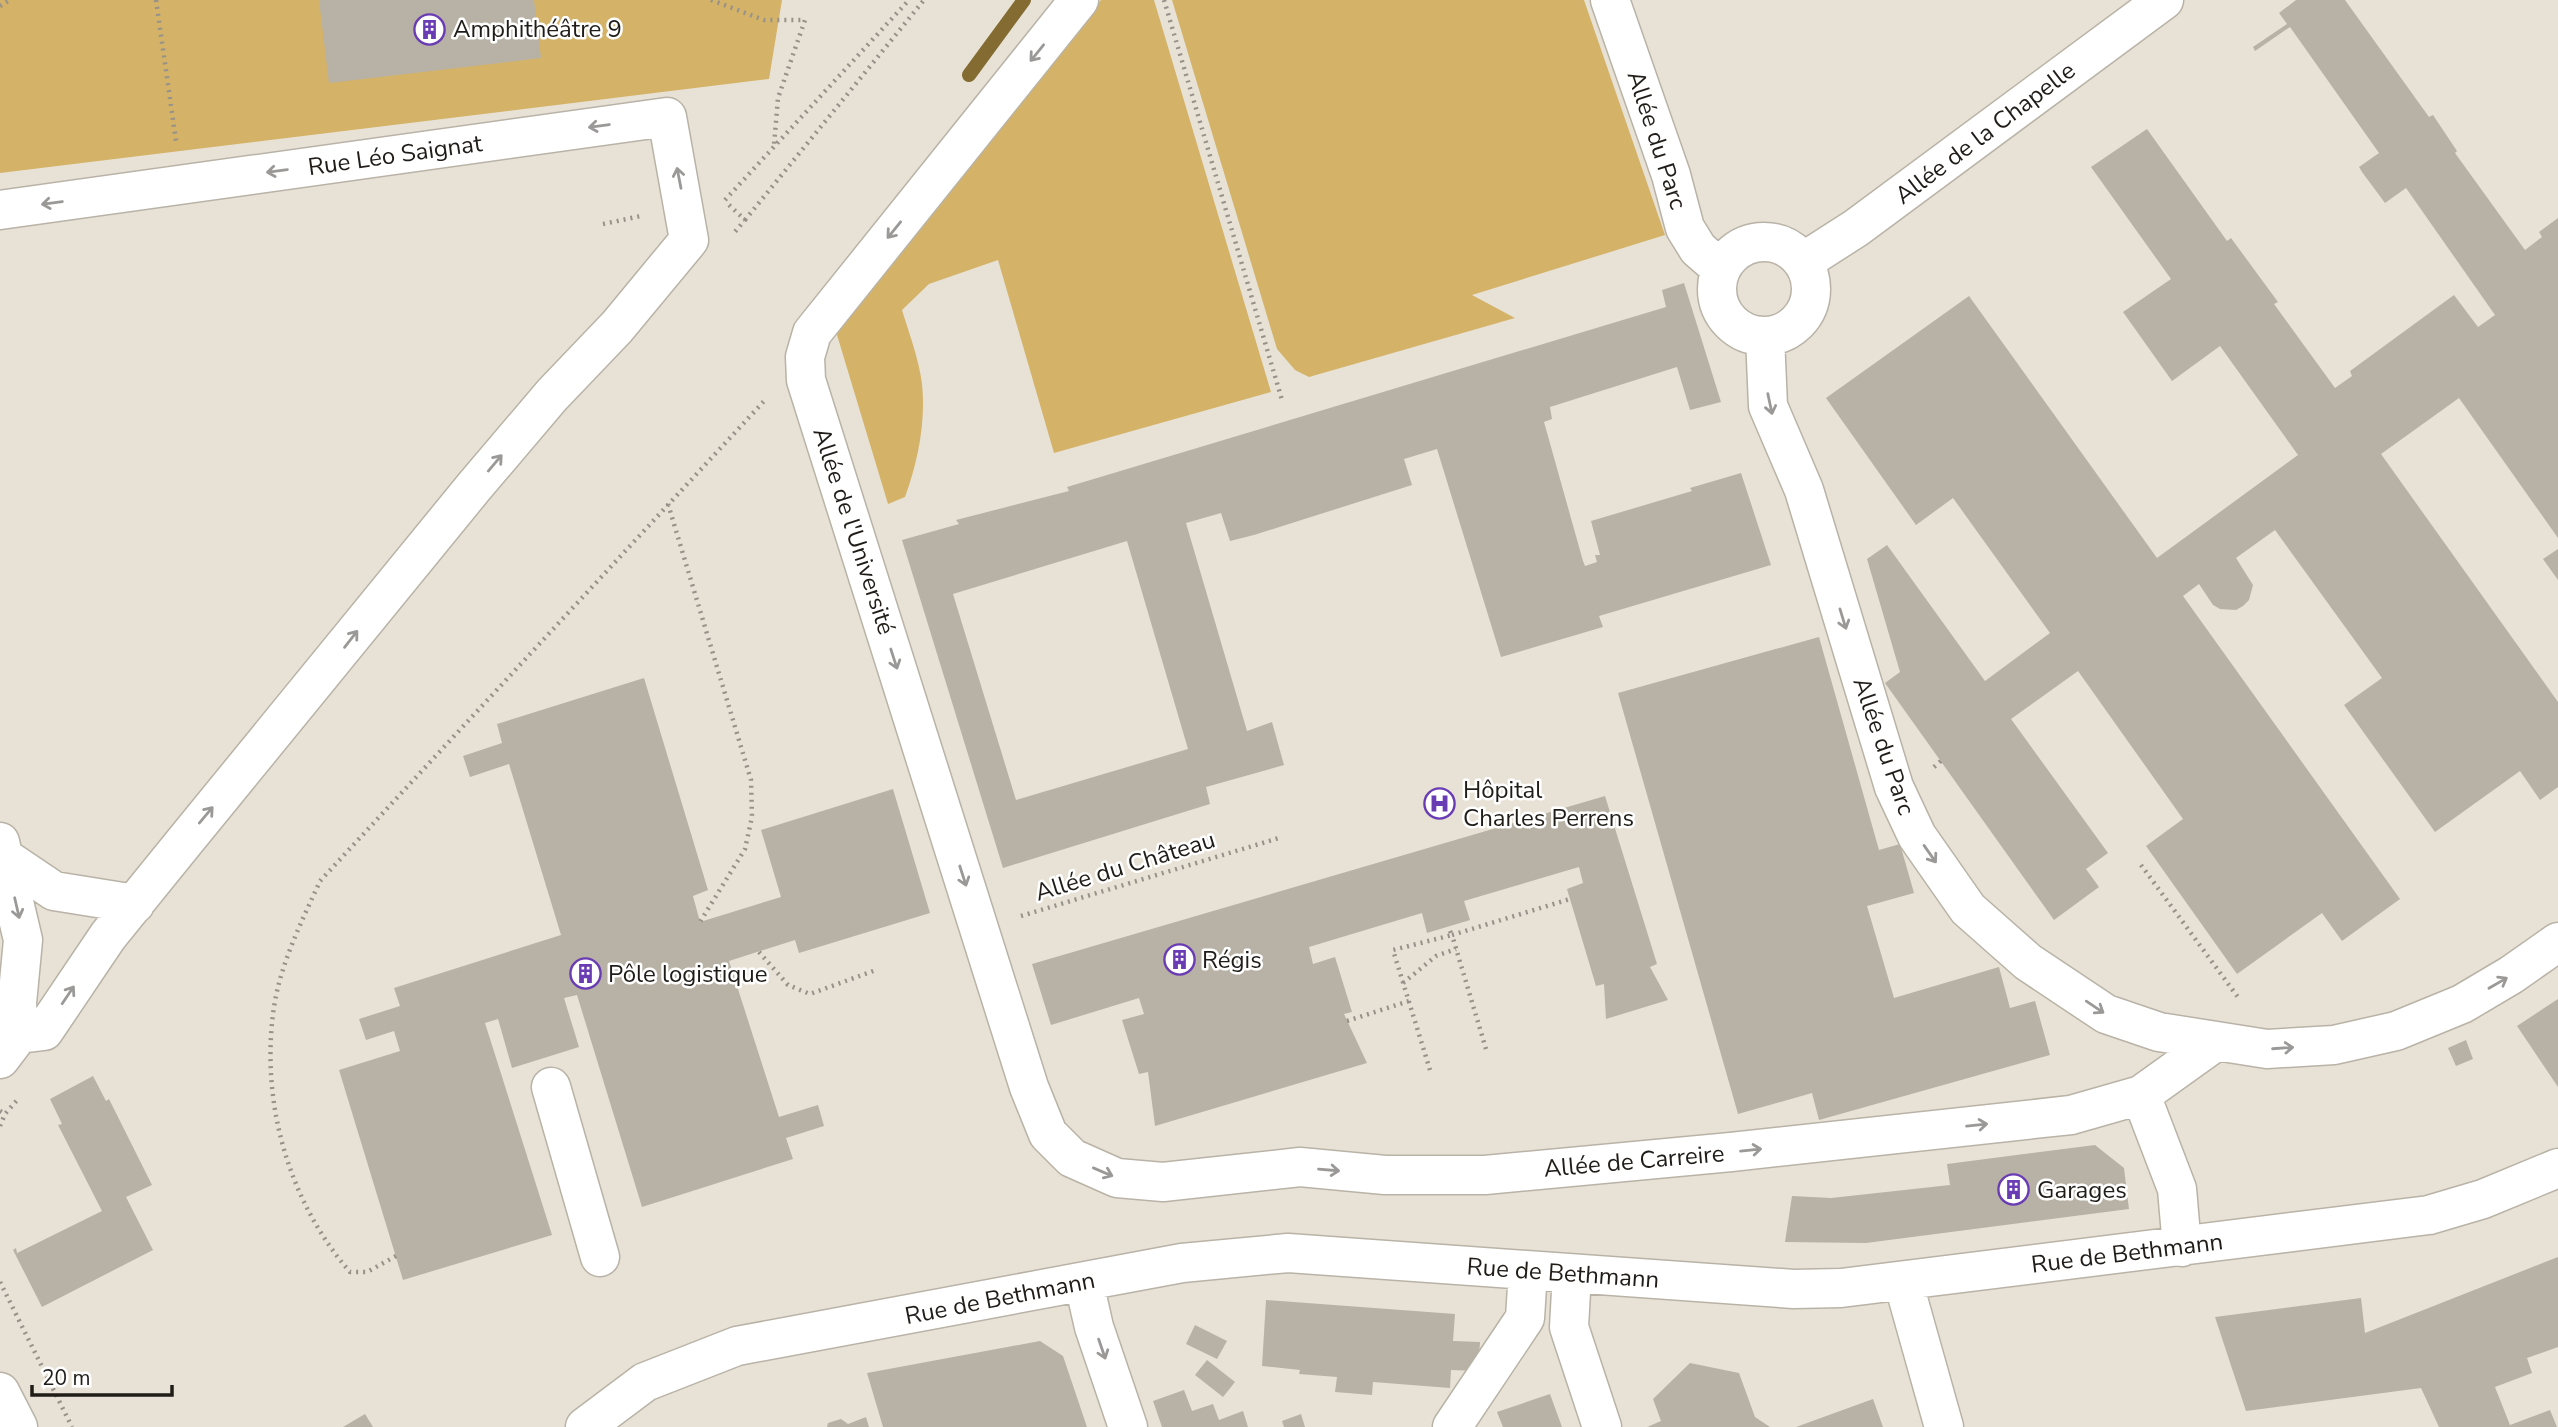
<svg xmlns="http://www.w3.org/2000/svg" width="2558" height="1427" font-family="'Nunito Sans',sans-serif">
	<rect width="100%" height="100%" fill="#e8e2d6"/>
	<path fill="#d4b369" d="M 0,0 L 782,0 L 769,79 L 0,173 Z
		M 1101,0 L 1154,0 L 1271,392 L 1054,453 L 998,260 L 929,284 L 902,310 C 909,333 919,359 922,384 C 926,421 918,462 905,497 L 888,504 L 837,335 L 844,318 Z
		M 1172,0 L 1584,0 L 1665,235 L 1472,295 L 1515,318 L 1309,377 L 1295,370 L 1277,349 Z"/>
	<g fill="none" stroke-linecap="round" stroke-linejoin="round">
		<path stroke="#836b32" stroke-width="14" d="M 969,75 L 1024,0"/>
	</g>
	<path fill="#b7b2a5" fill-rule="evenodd" d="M 319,0 L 534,0 L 541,58 L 329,83 Z
		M 2296,0 L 2345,0 L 2429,117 L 2433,115 L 2457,151 L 2455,153 L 2525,250 L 2542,237 L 2539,232 L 2558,218 L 2558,538 L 2459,398 L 2381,454 L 2558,702 L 2558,787 L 2540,800 L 2520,771 L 2435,832 L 2344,705 L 2382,678 L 2275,530 L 2236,558 L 2253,585 L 2249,600 L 2243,606 L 2236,610 L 2220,609 L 2213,605 L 2199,584 L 2183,596 L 2400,899 L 2342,941 L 2322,913 L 2237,974 L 2146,846 L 2183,819 L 2078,671 L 2011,719 L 2108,853 L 2086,869 L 2099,887 L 2054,920 L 1885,683 L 1900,672 L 1867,559 L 1887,545 L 1985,681 L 2050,633 L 1953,498 L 1916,525 L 1826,398 L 1969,296 L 2157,558 L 2298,455 L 2220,346 L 2172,381 L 2123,312 L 2171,279 L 2091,167 L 2147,129 L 2227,241 L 2231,238 L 2278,302 L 2274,304 L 2335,388 L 2352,376 L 2350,371 L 2454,295 L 2478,327 L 2495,315 L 2406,188 L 2385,203 L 2362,172 L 2359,167 L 2379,153 L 2290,27 L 2255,51 L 2253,47 L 2287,24 L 2279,13 Z
		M 1684,283 L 1721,402 L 1690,410 L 1677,367 L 1550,407 L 1552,419 L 1544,422 L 1583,561 L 1585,566 L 1597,562 L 1595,555 L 1600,555 L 1591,521 L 1692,491 L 1690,488 L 1741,473 L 1771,565 L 1599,616 L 1603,627 L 1501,657 L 1437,449 L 1404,459 L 1412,485 L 1254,535 L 1230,541 L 1221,513 L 1186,523 L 1247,731 L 1272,722 L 1284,765 L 1206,787 L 1210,804 L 1003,868 L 902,540 L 959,524 L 956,520 L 1069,491 L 1067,487 L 1666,307 L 1662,290 ZM 1127,541 L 1188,749 L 1016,800 L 953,594 Z
		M 2558,549 L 2558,580 L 2543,559 Z
		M 1819,637 L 1879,850 L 1900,844 L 1914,893 L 1867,906 L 1894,998 L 1999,967 L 2010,1008 L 2035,1001 L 2050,1055 L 1819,1120 L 1812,1093 L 1738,1114 L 1618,693 Z
		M 644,678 L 708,890 L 693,896 L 700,922 L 781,897 L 761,830 L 893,789 L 930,913 L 799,953 L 795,940 L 729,961 L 779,1117 L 818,1105 L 824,1126 L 786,1138 L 793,1159 L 642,1207 L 577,995 L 564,998 L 579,1047 L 512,1068 L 498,1019 L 485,1023 L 552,1235 L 403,1280 L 339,1070 L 400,1051 L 394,1031 L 366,1040 L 359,1019 L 400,1006 L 394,988 L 561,935 L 509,764 L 470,777 L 463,756 L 502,743 L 497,724 Z
		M 1605,796 L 1657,964 L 1650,967 L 1668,1000 L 1606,1019 L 1604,984 L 1596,986 L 1567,889 L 1583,883 L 1579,867 L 1464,901 L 1470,920 L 1427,933 L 1422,913 L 1309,947 L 1313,964 L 1335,957 L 1352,1012 L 1344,1014 L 1367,1063 L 1155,1126 L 1148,1072 L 1139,1074 L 1122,1020 L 1144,1014 L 1139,998 L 1051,1025 L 1032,964 Z
		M 2558,999 L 2558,1087 L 2517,1026 Z
		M 2466,1040 L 2473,1059 L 2456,1066 L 2448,1048 Z
		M 93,1076 L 106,1101 L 109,1099 L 152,1185 L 126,1197 L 153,1250 L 42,1307 L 13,1250 L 16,1248 L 17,1253 L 102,1211 L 58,1125 L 62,1124 L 50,1099 Z
		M 2095,1145 L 2124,1168 L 2129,1209 L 1866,1243 L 1785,1242 L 1792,1196 L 1831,1198 L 1950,1185 L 1947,1164 Z
		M 2558,1257 L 2558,1347 L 2527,1358 L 2532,1373 L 2495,1387 L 2510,1425 L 2550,1410 L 2557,1427 L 2439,1427 L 2421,1388 L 2246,1411 L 2215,1317 L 2361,1298 L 2365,1333 Z
		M 1266,1300 L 1455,1314 L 1453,1341 L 1480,1342 L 1478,1371 L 1451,1370 L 1450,1388 L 1373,1382 L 1372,1395 L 1335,1392 L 1337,1377 L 1299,1374 L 1300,1370 L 1262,1366 Z
		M 1195,1325 L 1227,1341 L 1217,1359 L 1186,1344 Z
		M 1040,1341 L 1063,1356 L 1087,1427 L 883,1427 L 867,1373 Z
		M 1207,1360 L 1235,1382 L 1223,1397 L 1195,1375 Z
		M 1690,1363 L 1739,1373 L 1755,1417 L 1770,1427 L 1647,1427 L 1661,1421 L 1653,1399 Z
		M 1184,1390 L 1192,1411 L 1213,1404 L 1219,1420 L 1243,1411 L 1248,1427 L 1162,1427 L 1153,1401 Z
		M 1550,1394 L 1562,1427 L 1503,1427 L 1497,1412 Z
		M 1873,1399 L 1883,1427 L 1796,1427 Z
		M 365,1414 L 373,1427 L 343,1427 Z
		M 1301,1414 L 1305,1427 L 1284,1427 L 1282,1421 Z
		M 866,1417 L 869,1427 L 827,1427 L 828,1423 L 841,1419 L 848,1424 Z"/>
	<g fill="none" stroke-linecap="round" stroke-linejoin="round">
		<defs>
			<path id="minor" d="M 1079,0 L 812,333 L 805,357 L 806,380 L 1029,1087 L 1048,1134 L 1072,1158 L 1117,1178 L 1163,1182 L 1300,1167 L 1385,1175 L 1485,1175 L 1731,1152 L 2071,1115 L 2141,1095 L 2215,1042
				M 1610,0 L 1671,175 L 1685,228 L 1698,249 L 1721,269
				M 0,210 L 667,117 L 689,240 L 617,327 L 552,395 L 473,488 L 185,841 L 108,936 L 44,1031 L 19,1034
				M1717 289a47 47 0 1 1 94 0a47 47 0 1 1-94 0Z
				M 1803,262 L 1856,228 L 2164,0
				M 1765,337 L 1768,406 L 1804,490 L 1894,787 L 1917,836 L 1968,909 L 2028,962 L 2106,1014 L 2159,1032 L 2267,1049 L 2334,1045 L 2396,1031 L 2462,1004 L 2511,975 L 2558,942
				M 0,842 L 23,940 L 17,1003 L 19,1034 L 0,1059
				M 2,856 L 54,891 L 135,904
				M 551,1087 L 600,1257
				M 2141,1095 L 2177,1189 L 2182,1247
				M 1572,1274 L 1569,1327 L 1602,1427
				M 1903,1281 L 1944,1427
				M 1084,1283 L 1094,1327 L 1128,1427
				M 0,1392 L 18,1427
				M 585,1427 L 645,1382 L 737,1346 L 1182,1263 L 1288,1253 L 1794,1289 L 1841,1288 L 2429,1215 L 2483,1199 L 2558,1168
				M 1452,1427 L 1525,1318 L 1528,1271"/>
		</defs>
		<use href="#minor" stroke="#b9b3a7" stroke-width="41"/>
		<path stroke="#969189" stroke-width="4.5" stroke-dasharray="2 5" stroke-linecap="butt" d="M 156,0 L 176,141
			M 711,0 L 764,20 L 805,20 L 778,98 L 774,145
			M 1164,0 L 1282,400
			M 0,6 L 10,0
			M 725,200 L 909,0
			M 729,205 L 745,220 L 733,234
			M 745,220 L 924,0
			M 603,224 L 641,216
			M 668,504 L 751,780 L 752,817 L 745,849 L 700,922
			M 1934,767 L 1942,760
			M 2141,865 L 2240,1000
			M 1021,916 L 1279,838
			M 759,952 L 788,985 L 810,994 L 876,970
			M 1403,983 L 1436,956 L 1456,949
			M 1347,1021 L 1409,1001
			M 1486,1049 L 1452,935 L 1570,899
			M 1430,1070 L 1393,950 L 1452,935 L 1448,927
			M 0,1111 L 5,1114 L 19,1098
			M 0,1126 L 5,1114
			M 396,1256 L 367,1272 L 350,1272 C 288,1201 260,1100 274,1007 C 281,962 302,921 320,881 L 766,399
			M 0,1282 L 72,1427"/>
		<use href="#minor" stroke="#fff" stroke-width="38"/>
	</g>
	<defs><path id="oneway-shaft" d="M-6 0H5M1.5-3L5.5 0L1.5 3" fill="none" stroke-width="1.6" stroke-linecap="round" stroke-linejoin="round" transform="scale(1.75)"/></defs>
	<g stroke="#9b9998">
		<use href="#oneway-shaft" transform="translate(1037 53) rotate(129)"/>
		<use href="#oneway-shaft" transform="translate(599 126) rotate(172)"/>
		<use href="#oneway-shaft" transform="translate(277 171) rotate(172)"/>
		<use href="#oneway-shaft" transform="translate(679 178) rotate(-101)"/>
		<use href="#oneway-shaft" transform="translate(52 203) rotate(172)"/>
		<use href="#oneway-shaft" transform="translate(894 230) rotate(129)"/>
		<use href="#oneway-shaft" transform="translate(1770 404) rotate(78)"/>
		<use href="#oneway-shaft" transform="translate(495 463) rotate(-50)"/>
		<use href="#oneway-shaft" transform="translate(1843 619) rotate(73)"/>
		<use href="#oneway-shaft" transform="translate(351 639) rotate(-52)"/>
		<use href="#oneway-shaft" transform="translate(894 659) rotate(72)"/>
		<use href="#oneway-shaft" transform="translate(206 815) rotate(-50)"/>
		<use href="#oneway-shaft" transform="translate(1930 854) rotate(55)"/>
		<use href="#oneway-shaft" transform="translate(963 876) rotate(72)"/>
		<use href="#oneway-shaft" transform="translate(17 908) rotate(77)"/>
		<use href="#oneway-shaft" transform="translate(2498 983) rotate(-30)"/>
		<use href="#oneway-shaft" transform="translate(68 995) rotate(-56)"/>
		<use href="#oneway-shaft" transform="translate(2095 1007) rotate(34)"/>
		<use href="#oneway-shaft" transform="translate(2283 1048) rotate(-4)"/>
		<use href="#oneway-shaft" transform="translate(1977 1125) rotate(-6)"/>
		<use href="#oneway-shaft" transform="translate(1751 1150) rotate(-6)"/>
		<use href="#oneway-shaft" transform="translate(1329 1170) rotate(5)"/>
		<use href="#oneway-shaft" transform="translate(1103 1172) rotate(23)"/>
		<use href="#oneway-shaft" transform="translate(1102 1349) rotate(71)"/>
	</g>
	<defs>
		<symbol id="building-ring" viewBox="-11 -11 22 22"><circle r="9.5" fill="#fff" stroke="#6a3cb4" stroke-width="1.5"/><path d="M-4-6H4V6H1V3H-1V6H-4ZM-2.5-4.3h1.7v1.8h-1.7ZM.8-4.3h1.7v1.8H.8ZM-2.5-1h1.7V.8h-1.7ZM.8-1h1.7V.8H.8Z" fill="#6a3cb4"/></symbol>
		<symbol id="hospital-ring" viewBox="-11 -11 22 22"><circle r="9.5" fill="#fff" stroke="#6a3cb4" stroke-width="1.5"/><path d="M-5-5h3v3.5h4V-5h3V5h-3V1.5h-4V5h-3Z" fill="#6a3cb4"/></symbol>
	</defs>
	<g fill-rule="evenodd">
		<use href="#building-ring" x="412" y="12" width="35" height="35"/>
		<use href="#hospital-ring" x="1422" y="786" width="35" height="35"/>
		<use href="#building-ring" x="1162" y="942" width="35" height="35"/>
		<use href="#building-ring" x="568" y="956" width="35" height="35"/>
		<use href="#building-ring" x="1996" y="1172" width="35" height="35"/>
	</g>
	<g text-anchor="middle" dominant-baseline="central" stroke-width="5" stroke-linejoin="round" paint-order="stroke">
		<g font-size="24" fill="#201d19" stroke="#fff" text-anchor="start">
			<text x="453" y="29">Amphithéâtre 9</text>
			<text x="1463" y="790">Hôpital<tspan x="1463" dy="28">Charles Perrens</tspan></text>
			<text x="1202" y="960">Régis</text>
			<text x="608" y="974">Pôle logistique</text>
			<text x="2037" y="1190">Garages</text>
		</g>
		<g font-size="24" fill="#201d19" stroke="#fff">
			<text transform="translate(1985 133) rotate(-37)">Allée de la Chapelle</text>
			<text transform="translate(1657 140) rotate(72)">Allée du Parc</text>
			<text transform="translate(395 155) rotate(-8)">Rue Léo Saignat</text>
			<text transform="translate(854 531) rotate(72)">Allée de l'Université</text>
			<text transform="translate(1884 746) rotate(71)">Allée du Parc</text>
			<text transform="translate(1125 866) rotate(-17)">Allée du Château</text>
			<text transform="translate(1634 1161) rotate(-5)">Allée de Carreire</text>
			<text transform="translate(2127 1253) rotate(-7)">Rue de Bethmann</text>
			<text transform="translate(1563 1273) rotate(4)">Rue de Bethmann</text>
			<text transform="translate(1000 1298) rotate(-11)">Rue de Bethmann</text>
		</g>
	</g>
	<path d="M32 1385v10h140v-10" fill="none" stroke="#201d19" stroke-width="3.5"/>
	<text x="42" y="1385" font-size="21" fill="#201d19" stroke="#ffffff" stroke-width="5" paint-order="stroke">20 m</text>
</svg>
